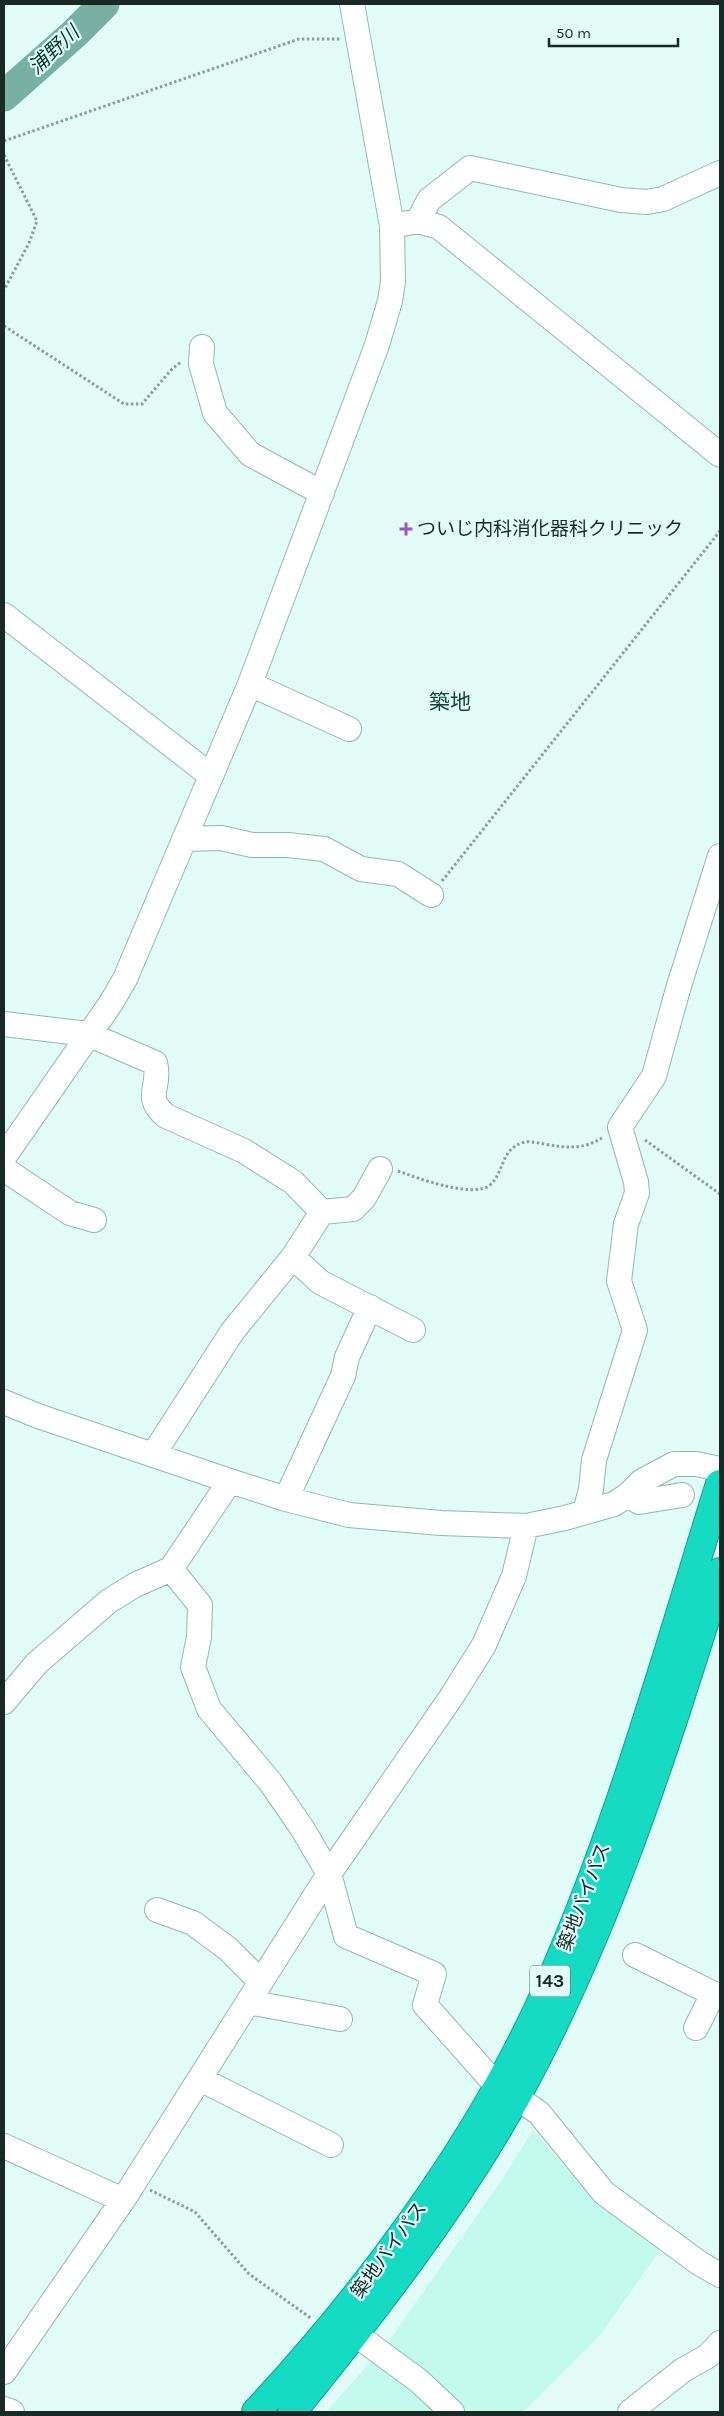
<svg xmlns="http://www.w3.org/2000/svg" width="724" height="2416" font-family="Karla,'Noto Sans JP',sans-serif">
	<rect width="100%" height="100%" fill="#e2fdf7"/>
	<path fill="#c2faee" d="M 533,2130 L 594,2201 L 660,2250 L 601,2334 L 523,2412 L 459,2412 L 384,2348 L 501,2181 Z
		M 376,2356 L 445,2412 L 326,2412 Z"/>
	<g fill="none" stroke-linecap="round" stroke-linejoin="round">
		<path stroke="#79b0a4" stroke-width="31" d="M 4,96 L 75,33 L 104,4"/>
		<defs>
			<path id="minor" d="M 418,221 L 429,200 L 470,168 L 621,200 L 647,202 L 663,199 L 720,173
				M 392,226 L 418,221 L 439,227 L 720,455
				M 202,347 L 201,364 L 215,413 L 250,454 L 322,493
				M 4,615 L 210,775
				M 250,684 L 349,729
				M 184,839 L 221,838 L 252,845 L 288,845 L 324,849 L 361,869 L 398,874 L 431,895
				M 4,1024 L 88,1034 L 155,1063 C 162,1087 142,1096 166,1116 L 244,1151 L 293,1182 L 322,1212
				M 4,1157 L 111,1003 L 125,979 L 250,684 L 377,345 L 390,301 L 393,282 L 392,226 L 352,4
				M 4,1169 L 70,1213 L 94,1220
				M 293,1257 L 320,1282 L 413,1330
				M 4,1402 L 38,1416 L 230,1481 L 286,1499 L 349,1515 L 441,1523 L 526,1526 L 565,1518 L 614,1504 L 628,1495 L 642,1481 L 674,1464 L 696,1464 L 720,1469
				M 153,1455 L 232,1332 L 293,1257 L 322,1212 L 353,1209 L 364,1198 L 380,1169
				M 628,1495 L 639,1502 L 682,1495
				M 286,1499 L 343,1376 L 347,1357 L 370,1307
				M 585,1512 L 591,1489 L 594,1460 L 635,1330 L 619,1281 L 626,1224 L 637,1193 L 636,1182 L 620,1127 L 654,1076 L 678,989 L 720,856
				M 171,1569 L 200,1605 L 199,1637 L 193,1667 L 209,1709 L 271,1783 L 302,1828 L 329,1874 L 346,1936 L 434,1974 L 425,2005 L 497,2086
				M 4,1702 L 37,1663 L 109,1601 L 135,1585 L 171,1569 L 230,1481
				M 157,1910 L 193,1923 L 228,1949 L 261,1982
				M 635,1955 L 720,1997
				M 248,2002 L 340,2019
				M 696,2028 L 713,1994
				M 200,2079 L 331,2145
				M 516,2097 L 539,2113 L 604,2193 L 699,2263 L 720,2275
				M 4,2146 L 123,2200
				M 355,2334 L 419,2381 L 452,2412
				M 4,2372 L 123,2200 L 329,1874 L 452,1696 L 484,1645 L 514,1576 L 526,1526
				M 4,2409 L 12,2412
				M 630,2412 L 683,2370 L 708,2356 L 720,2343"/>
			<path id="highway" d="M 256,2412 C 365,2295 471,2153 539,2007 C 616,1840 665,1660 720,1484
				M 292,2412 C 373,2312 453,2210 516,2097 C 607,1933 664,1751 720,1572"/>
		</defs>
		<use href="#minor" stroke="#8db9b0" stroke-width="26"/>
		<use href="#highway" stroke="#169d8b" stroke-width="30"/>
		<path stroke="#879e99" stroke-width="3" stroke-dasharray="2.5 2.5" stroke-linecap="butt" d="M 4,141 L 299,39 L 340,39
			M 4,155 L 37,221 L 29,243 L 4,290
			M 4,326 L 124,404 L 142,404 L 172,369 L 181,362
			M 442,881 L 720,531
			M 645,1140 L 720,1194
			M 398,1171 C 417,1178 474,1199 490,1185 C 505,1172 500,1148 525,1142 C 531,1141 538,1143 544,1144 C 566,1148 582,1150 602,1138
			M 150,2190 L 195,2212 L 249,2274 L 312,2319"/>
		<use href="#minor" stroke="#fff" stroke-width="24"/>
		<use href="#highway" stroke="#15dbc2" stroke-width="28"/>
	</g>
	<path fill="#9c55c9" stroke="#e2fdf7" stroke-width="2" d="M403.5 521.5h5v5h5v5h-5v5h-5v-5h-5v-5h5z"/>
	<g text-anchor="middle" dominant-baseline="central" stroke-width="4.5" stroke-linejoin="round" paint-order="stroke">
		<rect fill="#e2fdf7" stroke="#556965" stroke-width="1" x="530" y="1965.5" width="40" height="31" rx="4"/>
		<g font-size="18" font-weight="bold" fill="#182926">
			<text x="550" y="1981">143</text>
		</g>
		<g font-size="19" fill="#182926" stroke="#e2fdf7" text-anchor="start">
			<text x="417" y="529">ついじ内科消化器科クリニック</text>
		</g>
		<g font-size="19" fill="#182926" stroke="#e2fdf7">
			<text transform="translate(584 1897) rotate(-69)">築地バイパス</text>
			<text transform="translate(389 2250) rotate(-54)">築地バイパス</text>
		</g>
		<g font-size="20" font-style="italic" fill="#01372f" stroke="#e2fdf7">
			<text transform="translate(54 50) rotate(-43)">浦野川</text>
		</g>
		<g font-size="21" fill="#17423b" stroke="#e2fdf7">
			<text x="450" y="702">築地</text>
		</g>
	</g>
	<rect width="724" height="2416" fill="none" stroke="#182926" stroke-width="10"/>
	<path d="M549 38v8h129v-8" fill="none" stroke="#182926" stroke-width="2.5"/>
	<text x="556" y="38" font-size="15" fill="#182926" stroke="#e2fdf7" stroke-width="4" paint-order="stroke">50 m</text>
</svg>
